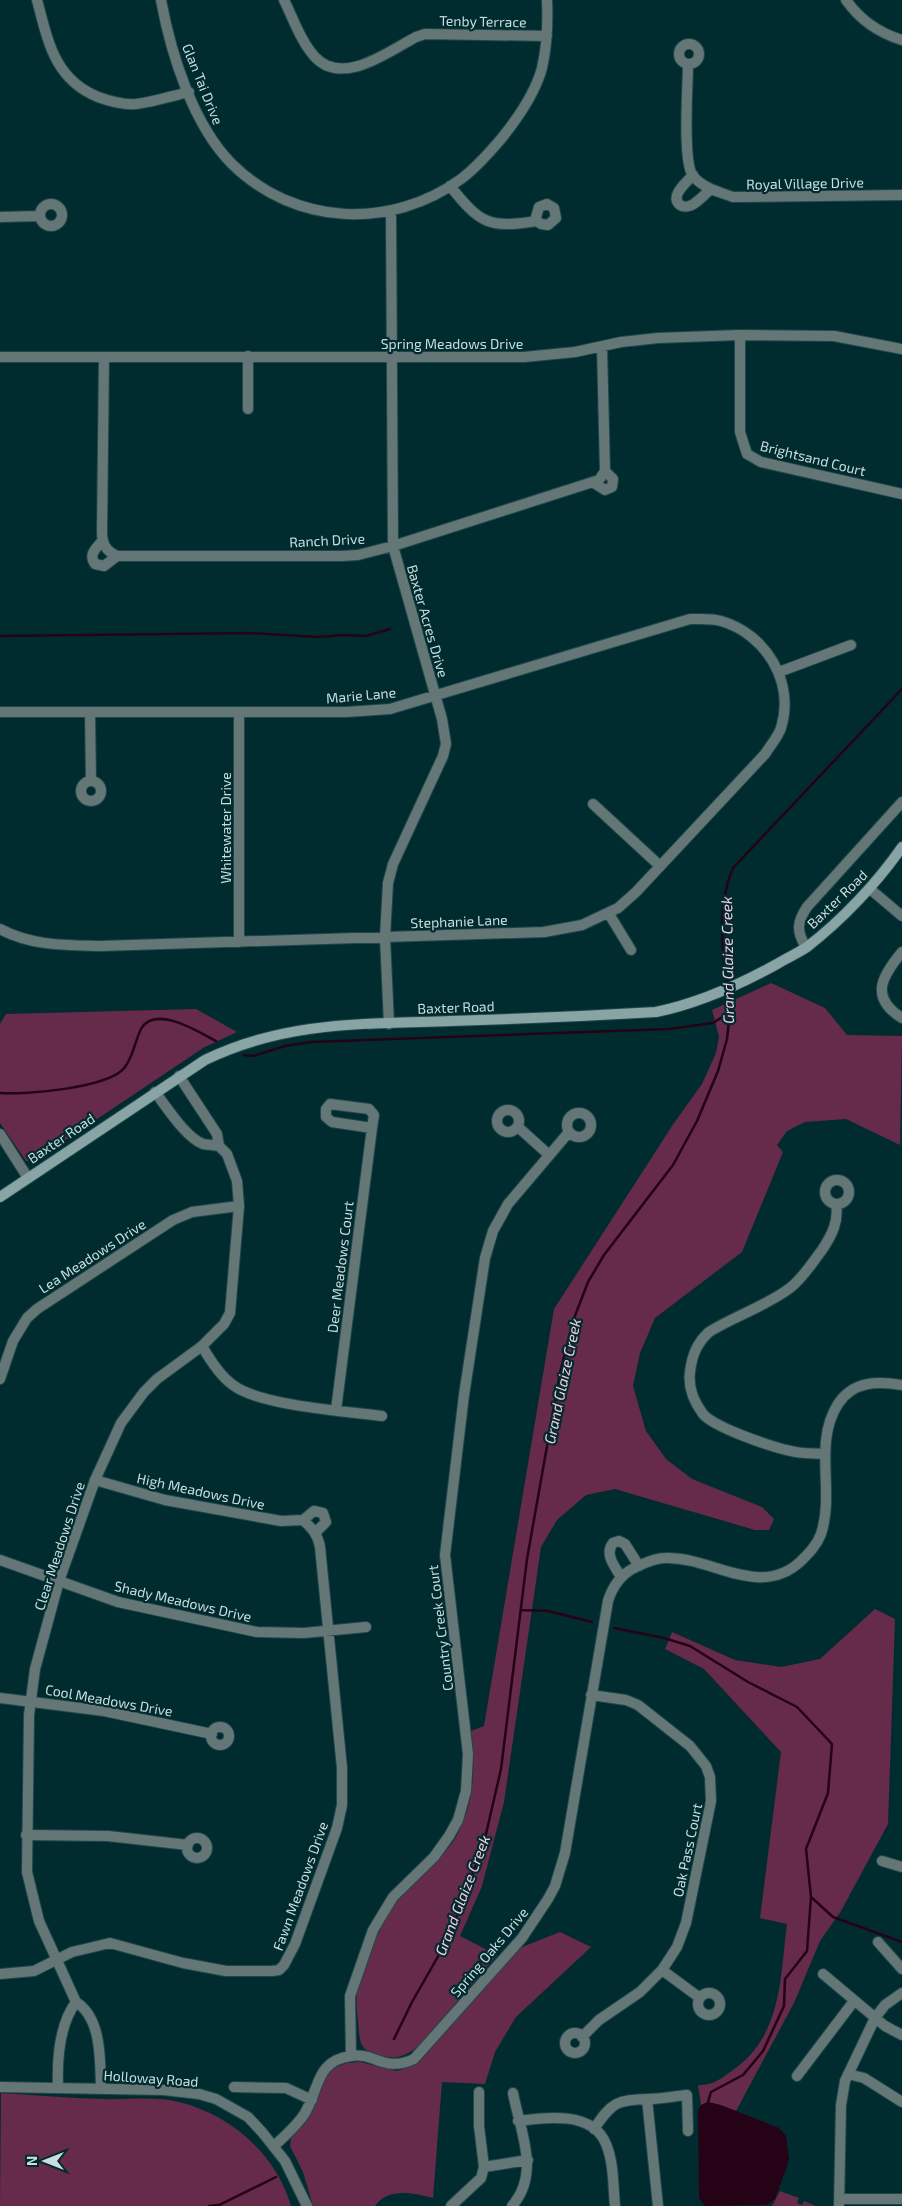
<svg xmlns="http://www.w3.org/2000/svg" width="902" height="2206" font-family="'Exo 2',sans-serif">
	<rect width="100%" height="100%" fill="#002c2f"/>
	<path fill="#662a4a" d="M 771,983 L 825,1008 L 847,1035 L 902,1036 L 900,1145 L 846,1119 L 805,1122 L 787,1131 L 777,1145 L 783,1152 L 742,1252 L 655,1318 L 640,1353 L 633,1386 L 646,1431 L 666,1459 L 692,1479 L 762,1507 L 774,1519 L 769,1530 L 755,1530 L 615,1489 L 586,1495 L 557,1520 L 541,1547 L 504,1802 L 482,1886 L 460,1936 L 497,1955 L 420,2045 C 407,2055 398,2060 382,2056 C 358,2051 360,2042 358,2021 C 357,2010 355,1998 358,1987 C 363,1967 385,1912 398,1898 C 416,1878 448,1855 459,1831 C 475,1799 475,1765 471,1731 L 484,1726 L 554,1309 L 674,1123 L 702,1084 L 716,1053 L 719,1037 L 712,1010 Z
		M 196,1009 L 237,1032 L 203,1048 L 33,1162 L 26,1161 L 0,1123 L 0,1024 L 6,1014 Z
		M 875,1609 L 895,1619 L 888,1824 L 841,1911 L 820,1941 L 794,2003 L 736,2111 L 708,2102 L 701,2105 L 698,2085 C 715,2085 720,2079 733,2070 C 782,2036 780,1978 787,1924 L 760,1918 L 781,1752 L 704,1669 L 665,1649 L 672,1632 L 735,1660 L 781,1667 L 820,1659 Z
		M 560,1932 L 591,1947 L 516,2017 L 495,2052 L 485,2084 L 442,2082 L 433,2198 C 414,2193 388,2187 375,2206 L 313,2206 L 303,2172 L 290,2146 L 291,2137 L 310,2115 L 326,2077 L 333,2068 L 347,2063 L 360,2062 L 397,2071 L 417,2064 L 517,1949 Z
		M 1,2093 C 35,2095 69,2098 104,2099 C 128,2100 155,2096 179,2102 C 231,2115 276,2154 291,2206 L 0,2206 Z
		M 780,2191 L 799,2198 L 797,2203 L 802,2205 L 804,2201 L 816,2206 L 772,2206 Z"/>
	<path fill="#250216" d="M 708,2102 L 721,2105 L 779,2128 L 786,2136 L 789,2159 L 785,2172 L 775,2199 L 767,2205 L 705,2206 L 699,2198 L 698,2110 L 701,2105 Z"/>
	<g fill="none" stroke-linecap="round" stroke-linejoin="round">
		<path stroke="#250216" stroke-width="2.5" d="M 0,636 L 250,633 L 319,637 L 343,635 L 366,636 L 390,629
			M 727,986 C 722,948 717,904 733,868 L 902,689
			M 244,1055 L 253,1056 L 285,1046 L 311,1042 L 669,1029 L 713,1023 L 730,1012
			M 0,1093 C 25,1095 110,1088 125,1067 C 133,1057 135,1041 141,1029 C 155,1004 199,1032 216,1041
			M 521,1610 L 548,1611 L 592,1622
			M 614,1628 L 664,1638 L 690,1646 L 748,1682 L 797,1707 L 832,1744 L 828,1793 L 806,1849 L 811,1897 L 833,1917 L 902,1942
			M 394,2039 L 412,2002 L 448,1939 L 483,1847 L 501,1769 L 527,1559 L 560,1373 L 573,1321 L 588,1282 L 604,1255 L 673,1165 L 697,1121 L 718,1071 L 727,1039 L 730,1012 L 728,992
			M 708,2102 L 711,2092 L 743,2075 L 763,2051 L 784,2006 L 785,1979 L 807,1951 L 811,1897
			M 209,2206 L 219,2205 L 276,2177"/>
		<defs>
			<path id="minor" d="M 37,0 C 48,41 54,79 98,97 C 109,101 124,105 136,104 C 153,102 172,96 189,92
				M 161,0 C 171,54 193,125 232,164 C 295,226 391,230 461,179 C 476,168 489,153 501,139 C 518,118 535,94 542,68 C 547,46 548,22 547,0
				M 284,0 C 293,18 301,42 315,57 C 343,87 389,51 416,37 L 425,34 L 547,36
				M 846,0 C 860,20 879,33 902,40
				M679 54a10 10 0 1 1 20 0a10 10 0 1 1-20 0Z
				M 688,64 C 688,85 682,162 693,176 C 703,188 719,192 733,197 L 902,195
				M 693,175 C 687,182 669,196 680,205 C 683,207 688,207 692,205 C 698,202 704,195 710,190
				M 450,186 C 480,223 488,229 537,221 L 541,224 L 548,225 L 556,218 L 554,208 L 547,204 L 539,207 L 536,217 L 537,221
				M40 215a11 11 0 1 1 22 0a11 11 0 1 1-22 0Z
				M 0,217 L 40,216
				M 740,335 L 740,432 L 747,454 L 761,462 L 902,494
				M 248,356 L 248,409
				M 0,357 L 524,357 L 575,352 L 621,342 L 658,338 L 740,335 L 834,336 L 902,349
				M 104,357 L 102,532 C 102,544 106,551 117,556 L 342,556 L 358,555 L 393,546 L 599,480 L 605,471 L 602,347
				M 594,483 L 605,490 L 612,487 L 613,479 L 605,471
				M 102,541 C 96,549 88,554 95,564 L 104,566 L 117,556
				M 779,672 L 851,645
				M 0,712 L 346,712 L 390,709 L 690,619 C 701,619 711,618 721,621 C 766,634 795,682 781,728 C 778,737 770,746 765,754 L 636,892 L 618,908 L 582,925 L 544,932 L 101,946 C 65,945 32,946 0,929
				M 90,712 L 91,781
				M81 791a10 10 0 1 1 20 0a10 10 0 1 1-20 0Z
				M 593,804 L 660,866
				M 870,889 L 902,916
				M 609,914 L 631,950
				M 239,942 L 239,713
				M 806,947 C 796,931 797,922 807,907 L 902,802
				M 902,952 C 882,976 869,997 902,1018
				M 389,1024 L 385,937 L 388,883 L 393,864 L 443,756 L 446,744 L 442,719 L 393,546 L 391,212
				M497 1121a11 11 0 1 1 22 0a11 11 0 1 1-22 0Z
				M567 1125a12 12 0 1 1 24 0a12 12 0 1 1-24 0Z
				M 518,1127 L 548,1154
				M 0,1134 L 28,1178
				M825 1192a12 12 0 1 1 24 0a12 12 0 1 1-24 0Z
				M 202,1346 C 210,1360 220,1376 233,1385 C 260,1406 346,1411 382,1416
				M 0,1379 L 13,1341 L 27,1318 L 37,1309 L 173,1220 L 192,1212 L 239,1206
				M 336,1410 L 372,1128 L 374,1115 L 369,1109 L 330,1104 L 326,1109 L 326,1117 L 332,1122 L 372,1128
				M 825,1454 C 814,1453 801,1454 791,1451 C 772,1447 715,1428 703,1414 C 694,1402 688,1387 690,1372 C 692,1355 697,1343 709,1332 C 735,1316 766,1306 790,1288 C 803,1278 812,1263 822,1250 C 832,1235 839,1221 836,1204
				M 303,1520 L 314,1511 L 323,1513 L 326,1522 L 315,1533
				M 0,1560 L 118,1602 L 257,1632 L 304,1633 L 366,1627
				M 621,1577 C 615,1567 604,1554 613,1543 L 619,1541 L 625,1544 L 639,1566
				M 0,1698 L 104,1711 L 212,1734
				M211 1736a9 9 0 1 1 18 0a9 9 0 1 1-18 0Z
				M 26,1835 L 108,1836 L 188,1845
				M187 1848a10 10 0 1 1 20 0a10 10 0 1 1-20 0Z
				M 882,1861 L 902,1867
				M 878,1942 L 902,1969
				M 662,1970 L 700,1998
				M 0,1974 L 34,1971 L 72,1952 L 110,1943 L 183,1963 L 226,1971 L 272,1971 L 279,1970 L 284,1965 L 295,1944 L 337,1828 L 342,1805 L 342,1768 L 320,1547 C 318,1535 312,1528 303,1520 L 281,1521 L 165,1500 L 95,1480
				M 823,1974 L 885,2026 L 902,2035
				M698 2004a11 11 0 1 1 22 0a11 11 0 1 1-22 0Z
				M565 2043a10 10 0 1 1 20 0a10 10 0 1 1-20 0Z
				M 582,2037 L 599,2020 L 640,1992 L 662,1970 L 677,1947 L 686,1923 L 711,1801 L 710,1777 L 706,1766 L 690,1746 L 638,1705 L 626,1700 L 591,1695
				M 351,2056 L 350,1996 L 373,1930 L 393,1897 L 434,1857 L 449,1836 L 458,1820 L 466,1791 L 468,1754 L 445,1555 L 464,1395 L 485,1258 L 493,1231 L 508,1204 L 569,1132
				M 848,2074 L 864,2078 L 902,2102
				M 797,2076 L 854,2001
				M 234,2087 L 286,2088 L 312,2100
				M 479,2092 L 479,2126 L 484,2167
				M 647,2099 L 658,2206
				M 518,2121 C 546,2117 593,2111 606,2144 C 614,2163 613,2186 615,2206
				M 594,2129 C 612,2102 617,2100 648,2099 C 661,2099 675,2096 687,2095 L 688,2131
				M 274,2146 C 284,2137 295,2127 303,2116 C 320,2091 314,2061 351,2056 C 375,2052 384,2073 414,2059 L 522,1938 L 548,1899 L 555,1886 L 565,1853 L 608,1601 C 613,1585 621,1574 636,1567 C 645,1563 654,1558 665,1558 C 711,1556 760,1600 801,1561 C 809,1553 817,1545 821,1534 C 835,1492 813,1443 838,1404 C 853,1381 877,1381 902,1385
				M 839,2199 L 902,2199
				M 451,2206 L 481,2178 L 484,2167 L 528,2160
				M 512,2206 C 541,2173 520,2131 513,2093
				M 839,2206 L 841,2105 L 845,2081 L 875,2018 L 885,2005 L 902,1993"/>
			<path id="tertiary" d="M 155,1092 C 166,1106 186,1138 203,1144 C 208,1145 214,1145 219,1146
				M 0,2087 L 164,2090 L 199,2094 L 216,2099 L 248,2117 L 262,2132 L 285,2161 L 307,2206
				M 58,2087 C 57,2060 59,2025 76,2002
				M 101,2088 C 100,2061 102,2018 76,2002 L 39,1921 L 27,1872 L 29,1715 L 35,1669 L 59,1581 L 95,1480 L 121,1423 L 144,1392 L 157,1379 L 202,1346 L 224,1324 L 230,1313 L 239,1206 L 237,1181 L 227,1154 L 219,1146 L 217,1134 L 179,1076"/>
			<path id="secondary" d="M 0,1197 L 205,1060 C 285,1021 364,1024 451,1021 C 519,1019 588,1016 656,1012 C 700,1003 739,985 777,964 C 787,958 798,953 807,947 C 842,920 877,883 902,847"/>
		</defs>
		<use href="#minor" stroke="#20484b" stroke-width="12"/>
		<use href="#tertiary" stroke="#20484b" stroke-width="12"/>
		<use href="#secondary" stroke="#20484b" stroke-width="12"/>
		<use href="#minor" stroke="#657677" stroke-width="10"/>
		<use href="#tertiary" stroke="#657677" stroke-width="10"/>
		<use href="#secondary" stroke="#88a4a5" stroke-width="10"/>
	</g>
	<g text-anchor="middle" dominant-baseline="central" stroke-width="4.5" stroke-linejoin="round" paint-order="stroke">
		<g font-size="14" fill="#c9dedf" stroke="#002c2f">
			<text transform="translate(483 21) rotate(1)">Tenby Terrace</text>
			<text transform="translate(203 84) rotate(68)">Glan Tai Drive</text>
			<text transform="translate(805 183) rotate(-1)">Royal Village Drive</text>
			<text x="452" y="343">Spring Meadows Drive</text>
			<text transform="translate(813 458) rotate(14)">Brightsand Court</text>
			<text transform="translate(327 540) rotate(-3)">Ranch Drive</text>
			<text transform="translate(428 621) rotate(74)">Baxter Acres Drive</text>
			<text transform="translate(361 695) rotate(-5)">Marie Lane</text>
			<text transform="translate(225 828) rotate(-90)">Whitewater Drive</text>
			<text transform="translate(837 899) rotate(-44)">Baxter Road</text>
			<text transform="translate(459 921) rotate(-2)">Stephanie Lane</text>
			<text transform="translate(456 1007) rotate(-2)">Baxter Road</text>
			<text transform="translate(61 1138) rotate(-34)">Baxter Road</text>
			<text transform="translate(92 1256) rotate(-33)">Lea Meadows Drive</text>
			<text transform="translate(340 1267) rotate(-83)">Deer Meadows Court</text>
			<text transform="translate(201 1491) rotate(12)">High Meadows Drive</text>
			<text transform="translate(59 1546) rotate(-72)">Clear Meadows Drive</text>
			<text transform="translate(183 1601) rotate(13)">Shady Meadows Drive</text>
			<text transform="translate(440 1628) rotate(-97)">Country Creek Court</text>
			<text transform="translate(109 1700) rotate(10)">Cool Meadows Drive</text>
			<text transform="translate(687 1850) rotate(-78)">Oak Pass Court</text>
			<text transform="translate(300 1886) rotate(-70)">Fawn Meadows Drive</text>
			<text transform="translate(489 1952) rotate(-50)">Spring Oaks Drive</text>
			<text transform="translate(151 2078) rotate(4)">Holloway Road</text>
		</g>
		<g font-size="15" font-style="italic" fill="#f6c9dd" stroke="#002c2f">
			<text transform="translate(727 960) rotate(-91)">Grand Glaize Creek</text>
			<text transform="translate(562 1381) rotate(-78)">Grand Glaize Creek</text>
			<text transform="translate(462 1895) rotate(-69)">Grand Glaize Creek</text>
		</g>
	</g>
	<g transform="translate(45 2161) rotate(270)" stroke="#002c2f" stroke-width="4" paint-order="stroke">
	<path d="M0-4L9 19L0 12L-9 19Z" fill="#c9dedf"/>
	<text y="-8" font-size="14" font-weight="bold" text-anchor="middle" fill="#c9dedf">N</text>
	</g>
</svg>
